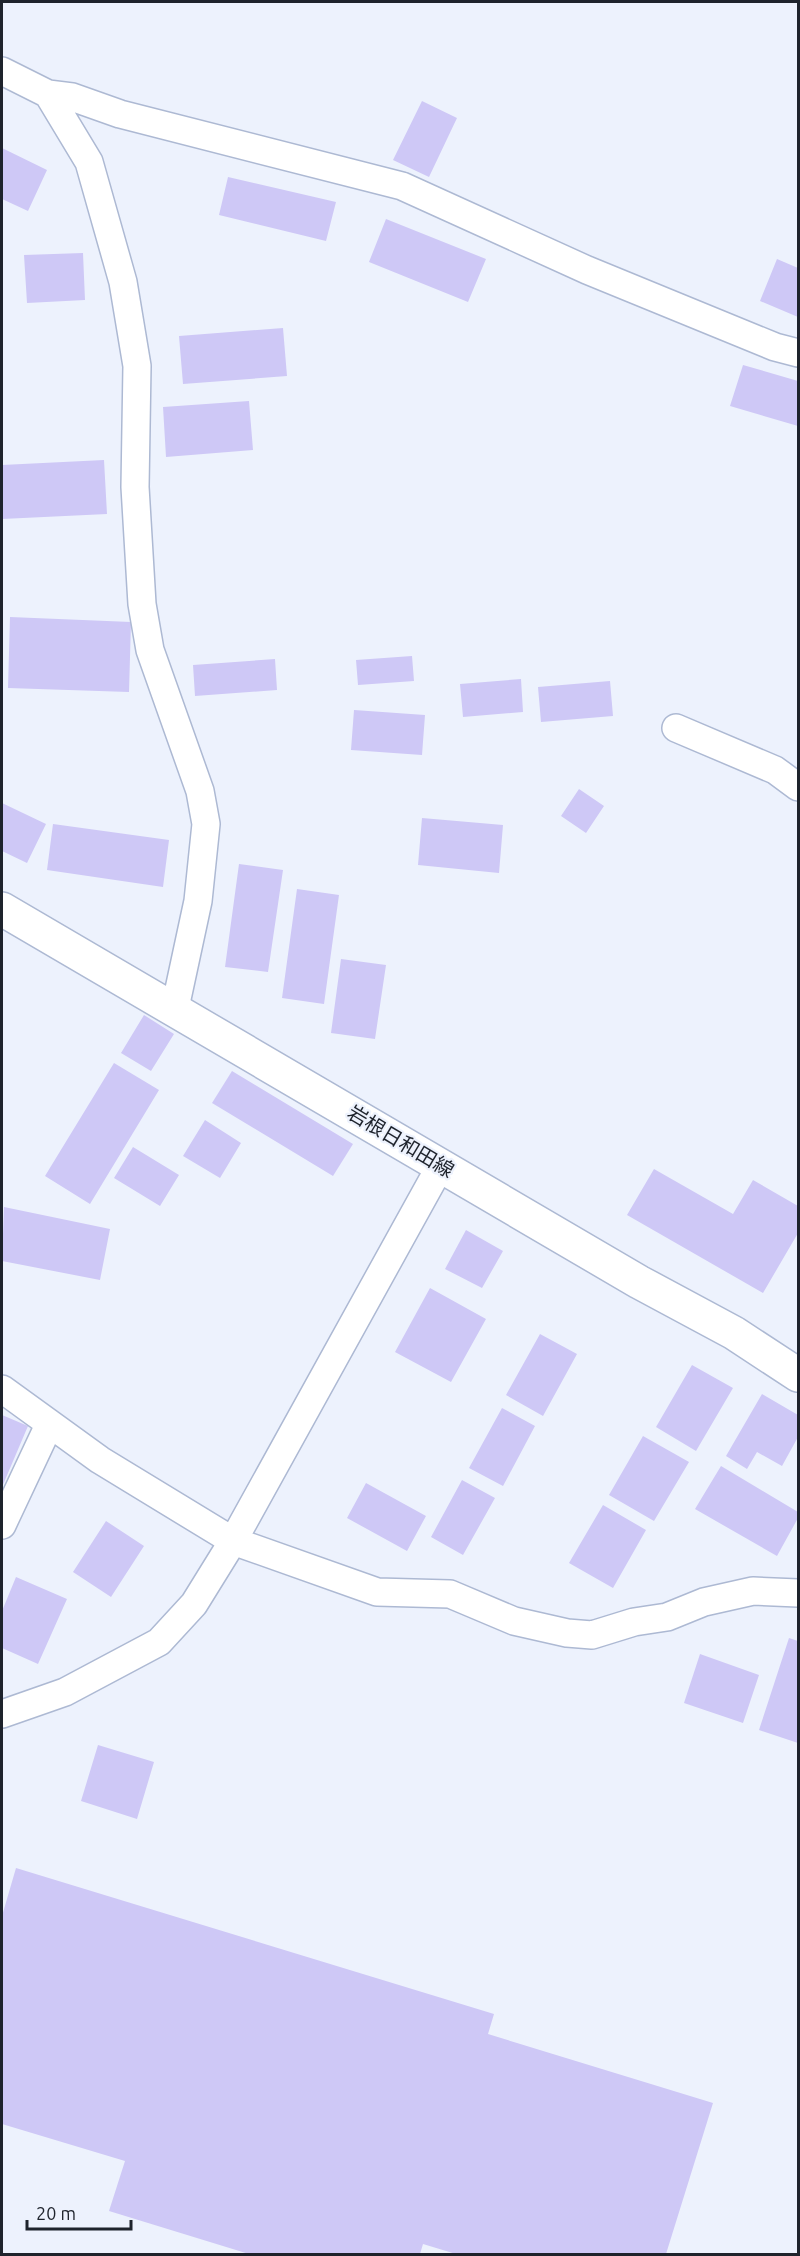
<svg xmlns="http://www.w3.org/2000/svg" width="800" height="2256" font-family="Ubuntu,'Noto Sans JP',sans-serif">
	<rect width="100%" height="100%" fill="#edf2fd"/>
	<path fill="#cec8f6" d="M 422,101 L 457,118 L 429,177 L 393,160 Z
		M 2,148 L 47,170 L 28,211 L 2,199 Z
		M 228,177 L 336,202 L 326,241 L 219,215 Z
		M 386,219 L 486,259 L 468,302 L 369,262 Z
		M 83,253 L 85,300 L 27,303 L 24,255 Z
		M 777,259 L 798,268 L 798,317 L 760,301 Z
		M 283,328 L 287,376 L 183,384 L 179,336 Z
		M 743,365 L 798,381 L 798,426 L 730,406 Z
		M 249,401 L 253,450 L 166,457 L 163,407 Z
		M 104,460 L 107,514 L 2,519 L 2,465 Z
		M 10,617 L 131,622 L 129,692 L 8,688 Z
		M 412,656 L 414,681 L 358,685 L 356,660 Z
		M 275,659 L 277,690 L 195,696 L 193,665 Z
		M 521,679 L 523,712 L 463,717 L 460,684 Z
		M 610,681 L 613,716 L 541,722 L 538,687 Z
		M 354,710 L 425,715 L 422,755 L 351,750 Z
		M 579,789 L 604,806 L 586,833 L 561,816 Z
		M 2,803 L 46,824 L 27,863 L 2,851 Z
		M 422,818 L 503,825 L 499,873 L 418,865 Z
		M 53,824 L 169,840 L 163,887 L 47,870 Z
		M 239,864 L 283,870 L 268,972 L 225,967 Z
		M 297,889 L 339,895 L 324,1004 L 282,998 Z
		M 341,959 L 386,965 L 375,1039 L 331,1033 Z
		M 144,1015 L 174,1034 L 151,1071 L 121,1053 Z
		M 114,1063 L 159,1090 L 90,1204 L 45,1176 Z
		M 232,1071 L 353,1144 L 333,1176 L 212,1103 Z
		M 205,1120 L 241,1143 L 220,1178 L 183,1156 Z
		M 133,1147 L 179,1175 L 160,1206 L 114,1178 Z
		M 654,1169 L 733,1214 L 753,1180 L 798,1206 L 798,1233 L 763,1293 L 627,1215 Z
		M 4,1207 L 110,1229 L 100,1280 L 2,1261 Z
		M 466,1230 L 503,1251 L 482,1288 L 445,1269 Z
		M 430,1288 L 486,1319 L 451,1382 L 395,1352 Z
		M 540,1334 L 577,1354 L 543,1416 L 506,1395 Z
		M 692,1365 L 733,1388 L 696,1451 L 656,1427 Z
		M 762,1394 L 798,1415 L 798,1437 L 782,1466 L 757,1452 L 747,1469 L 726,1456 Z
		M 502,1408 L 535,1426 L 503,1486 L 469,1468 Z
		M 2,1415 L 28,1426 L 2,1487 Z
		M 643,1436 L 689,1462 L 654,1521 L 609,1495 Z
		M 721,1466 L 798,1512 L 798,1518 L 777,1556 L 695,1509 Z
		M 462,1480 L 495,1498 L 463,1555 L 431,1537 Z
		M 366,1483 L 426,1516 L 407,1551 L 347,1518 Z
		M 603,1505 L 646,1530 L 613,1588 L 569,1563 Z
		M 106,1521 L 144,1546 L 111,1597 L 73,1572 Z
		M 16,1577 L 67,1599 L 38,1664 L 2,1648 L 2,1611 Z
		M 789,1638 L 798,1641 L 798,1743 L 759,1730 Z
		M 700,1654 L 759,1675 L 743,1723 L 684,1703 Z
		M 98,1745 L 154,1762 L 137,1819 L 81,1801 Z
		M 16,1868 L 494,2014 L 488,2034 L 713,2103 L 666,2254 L 456,2254 L 423,2244 L 420,2254 L 249,2254 L 109,2211 L 125,2161 L 2,2124 L 2,1916 Z"/>
	<g fill="none" stroke-linecap="round" stroke-linejoin="round">
		<defs>
			<path id="street" d="M 2,71 L 48,94 L 72,97 L 120,114 L 402,186 L 587,270 L 775,347 L 798,353
				M 48,94 L 89,162 L 123,282 L 137,366 L 135,487 L 142,604 L 150,650 L 200,791 L 206,824 L 198,901 L 175,1008
				M 676,728 L 775,770 L 798,787
				M 2,1389 L 100,1460 L 233,1541 L 377,1592 L 450,1594 L 514,1621 L 567,1633 L 592,1635 L 634,1622 L 667,1617 L 704,1602 L 753,1591 L 798,1593
				M 2,1525 L 49,1425
				M 2,1714 L 65,1692 L 159,1642 L 194,1604 L 233,1541 L 441,1165"/>
			<path id="secondary" d="M 2,909 L 639,1282 L 734,1333 L 798,1375"/>
		</defs>
		<use href="#street" stroke="#adb9d3" stroke-width="30"/>
		<use href="#secondary" stroke="#adb9d3" stroke-width="36"/>
		<use href="#street" stroke="#fff" stroke-width="27"/>
		<use href="#secondary" stroke="#fff" stroke-width="33"/>
	</g>
	<g text-anchor="middle" dominant-baseline="central" stroke-width="4.5" stroke-linejoin="round" paint-order="stroke">
		<g font-size="20" fill="#1e232c" stroke="#edf2fd">
			<text transform="translate(401 1141) rotate(31)">岩根日和田線</text>
		</g>
	</g>
	<rect width="800" height="2256" fill="none" stroke="#1e232c" stroke-width="6"/>
	<path d="M27 2220v9h104v-9" fill="none" stroke="#1e232c" stroke-width="3"/>
	<text x="36" y="2220" font-size="18" fill="#1e232c" stroke="#edf2fd" stroke-width="4.5" paint-order="stroke">20 m</text>
</svg>
